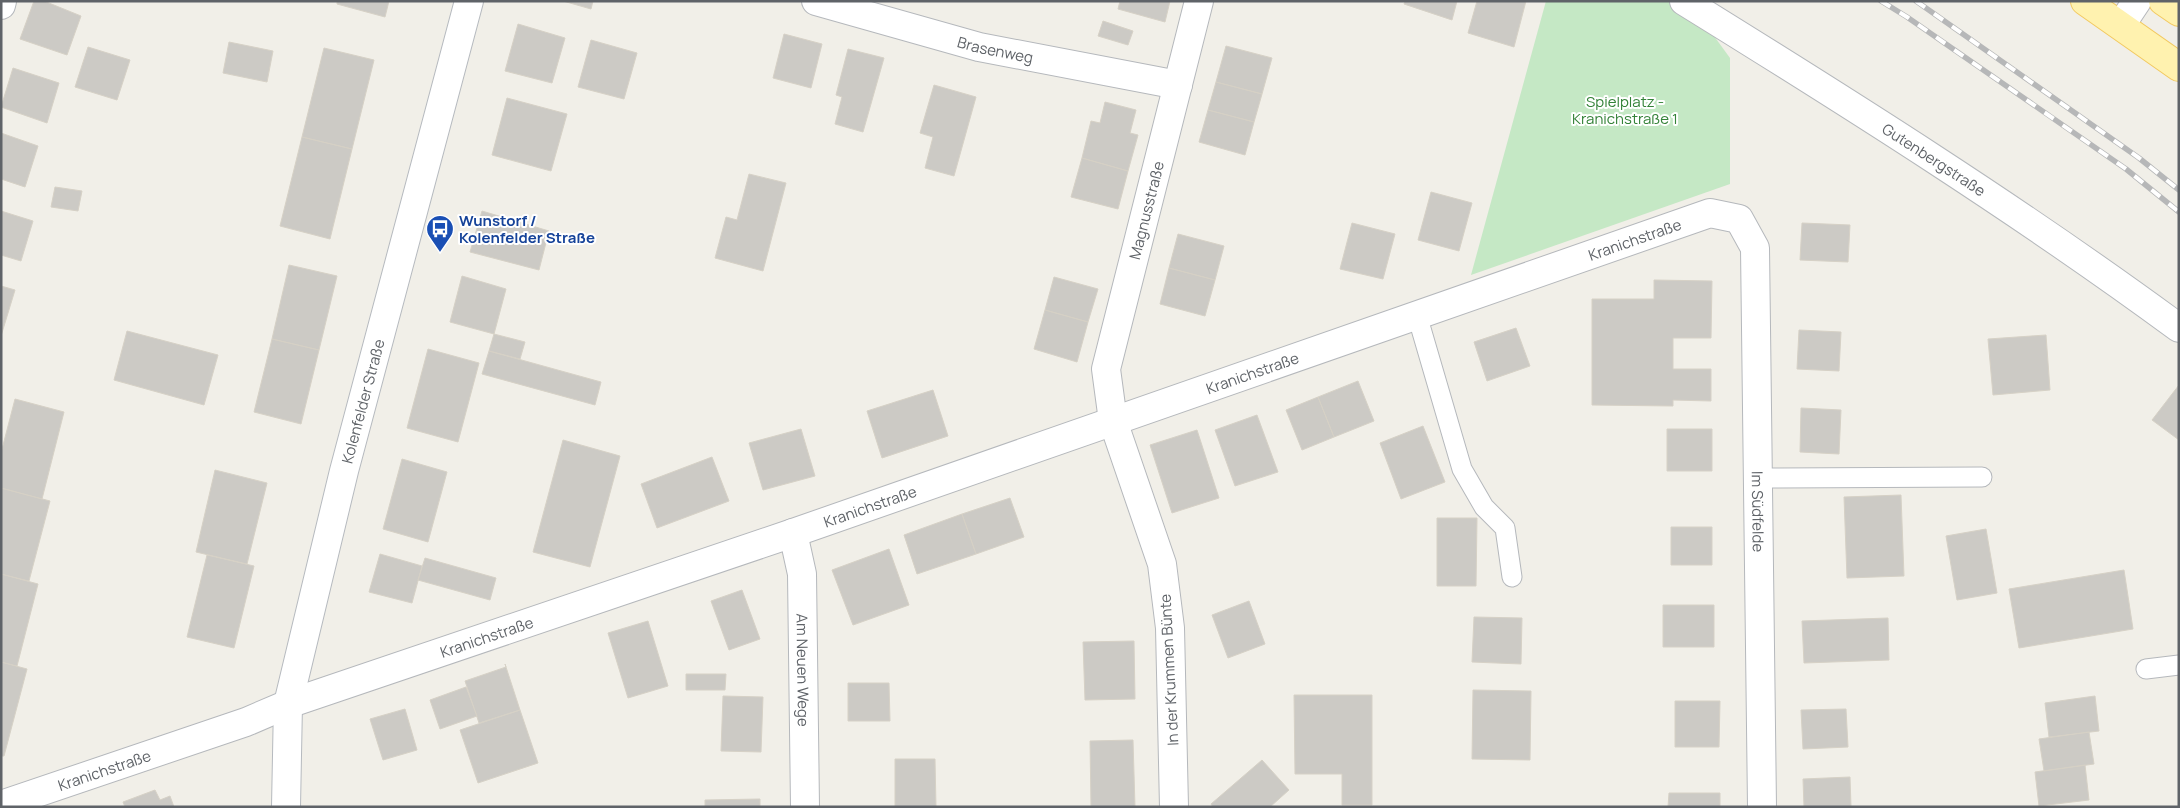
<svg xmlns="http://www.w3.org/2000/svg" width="2180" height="808" font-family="Manrope,sans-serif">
	<rect width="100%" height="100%" fill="#f1efe8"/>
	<path fill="#c5e8c5" d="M 1546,1 L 1669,1 L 1703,21 L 1730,58 L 1730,184 L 1471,275 Z"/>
	<path fill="#cccac5" stroke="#d6d1c6" d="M 34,1 L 44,1 L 81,16 L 67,55 L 20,39 Z
		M 337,1 L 389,1 L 385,17 L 337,4 Z
		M 563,1 L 593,1 L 591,9 Z
		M 1120,1 L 1170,1 L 1165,22 L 1118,9 Z
		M 1405,1 L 1457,1 L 1452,20 L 1404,4 Z
		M 1477,1 L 1526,1 L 1514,47 L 1468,33 Z
		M 1103,21 L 1133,31 L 1128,45 L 1098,36 Z
		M 518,24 L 565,38 L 552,83 L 505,71 Z
		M 784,34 L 822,44 L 811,88 L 773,78 Z
		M 591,40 L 637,53 L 624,99 L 578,87 Z
		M 229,42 L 273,51 L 267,82 L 223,73 Z
		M 1226,46 L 1272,58 L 1262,94 L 1216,82 Z
		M 88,47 L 130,60 L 117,100 L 75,87 Z
		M 324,48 L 374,60 L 352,149 L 302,137 Z
		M 848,49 L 884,58 L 863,132 L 835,124 L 842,97 L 836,95 Z
		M 13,68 L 59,83 L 47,123 L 1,107 Z
		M 1216,82 L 1262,94 L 1254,122 L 1208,110 Z
		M 934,85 L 976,97 L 954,176 L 925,168 L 933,137 L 920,133 Z
		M 507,98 L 567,114 L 551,171 L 492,155 Z
		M 1105,102 L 1136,110 L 1130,133 L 1138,135 L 1128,171 L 1082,158 L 1091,121 L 1100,123 Z
		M 1208,110 L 1254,122 L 1245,155 L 1199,142 Z
		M 1,133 L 38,146 L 25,187 L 1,179 Z
		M 302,137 L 352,149 L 330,239 L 280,226 Z
		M 1082,158 L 1128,171 L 1118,209 L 1071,197 Z
		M 749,174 L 786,183 L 763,271 L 715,258 L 726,217 L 737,220 Z
		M 55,187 L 82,191 L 78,211 L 51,207 Z
		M 1431,192 L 1472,203 L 1459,251 L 1418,240 Z
		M 1,211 L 33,221 L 21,261 L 1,255 Z
		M 482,211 L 549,231 L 539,270 L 470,252 Z
		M 1352,223 L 1395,234 L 1383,279 L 1340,269 Z
		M 1802,223 L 1850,225 L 1848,262 L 1800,260 Z
		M 1178,234 L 1224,246 L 1215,280 L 1169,268 Z
		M 289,265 L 337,276 L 319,350 L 272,339 Z
		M 1169,268 L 1215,280 L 1205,316 L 1160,304 Z
		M 462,276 L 506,289 L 494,334 L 450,322 Z
		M 1054,277 L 1098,289 L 1088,322 L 1045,310 Z
		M 1654,280 L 1712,281 L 1711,338 L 1673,338 L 1673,369 L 1711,369 L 1711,401 L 1673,400 L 1673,406 L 1592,405 L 1592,299 L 1654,299 Z
		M 1,286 L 15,290 L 1,336 Z
		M 1045,310 L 1088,322 L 1077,362 L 1034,349 Z
		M 1516,328 L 1530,366 L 1487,381 L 1474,342 Z
		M 1799,330 L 1841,332 L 1839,371 L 1797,369 Z
		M 127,331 L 218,355 L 204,405 L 114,380 Z
		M 494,334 L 525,342 L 520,359 L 489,351 Z
		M 2046,335 L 2050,390 L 1993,395 L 1988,339 Z
		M 272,339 L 319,350 L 301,424 L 254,412 Z
		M 428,349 L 479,363 L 458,442 L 407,428 Z
		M 489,351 L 601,382 L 595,405 L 482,374 Z
		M 1358,381 L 1374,421 L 1334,437 L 1318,397 Z
		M 2179,385 L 2179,440 L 2152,420 Z
		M 933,390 L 948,436 L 882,458 L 867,411 Z
		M 1318,397 L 1334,437 L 1302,450 L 1286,410 Z
		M 15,399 L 64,412 L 42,499 L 1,488 L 1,453 Z
		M 1801,408 L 1841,410 L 1839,454 L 1800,452 Z
		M 1257,415 L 1278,472 L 1235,486 L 1215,430 Z
		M 1423,426 L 1445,482 L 1401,499 L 1380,443 Z
		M 801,429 L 815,476 L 763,490 L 749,443 Z
		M 1667,429 L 1712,429 L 1712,471 L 1667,471 Z
		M 1197,430 L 1219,498 L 1172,513 L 1150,445 Z
		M 563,440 L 620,456 L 590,567 L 533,552 Z
		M 712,457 L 729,501 L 657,528 L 641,484 Z
		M 402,459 L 447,472 L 428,542 L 383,529 Z
		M 215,470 L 267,483 L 247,564 L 196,552 Z
		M 1,488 L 50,501 L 29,581 L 1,574 Z
		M 1901,495 L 1904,576 L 1847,578 L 1844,497 Z
		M 1010,498 L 1024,537 L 976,554 L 962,514 Z
		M 962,514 L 976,554 L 917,574 L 904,535 Z
		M 1437,518 L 1477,518 L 1476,586 L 1437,586 Z
		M 1671,527 L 1712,527 L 1712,565 L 1671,565 Z
		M 1986,529 L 1997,593 L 1957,600 L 1946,536 Z
		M 889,549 L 909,605 L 853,625 L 832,570 Z
		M 380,554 L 422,566 L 412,603 L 369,592 Z
		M 207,555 L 254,566 L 234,648 L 187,637 Z
		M 425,558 L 496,578 L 490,600 L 418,580 Z
		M 2124,570 L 2133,629 L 2019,648 L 2009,589 Z
		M 1,574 L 38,584 L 17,666 L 1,662 Z
		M 742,590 L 760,639 L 729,650 L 711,601 Z
		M 1249,601 L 1265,644 L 1228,658 L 1212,615 Z
		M 1663,605 L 1714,605 L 1714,647 L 1663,647 Z
		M 1474,617 L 1522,618 L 1521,664 L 1472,662 Z
		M 1888,618 L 1889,660 L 1804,663 L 1802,621 Z
		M 648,621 L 668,686 L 628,698 L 608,633 Z
		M 1134,641 L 1135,699 L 1085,700 L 1083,642 Z
		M 1,662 L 27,669 L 4,756 L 1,756 Z
		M 505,664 L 520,710 L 479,723 L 465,681 L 506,667 Z
		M 686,674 L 726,674 L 725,690 L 686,690 Z
		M 848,683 L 889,683 L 890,721 L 848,721 Z
		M 466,687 L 477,716 L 440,729 L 430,700 Z
		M 1473,690 L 1531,691 L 1530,760 L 1472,759 Z
		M 1294,695 L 1372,695 L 1372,805 L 1342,805 L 1342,774 L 1295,774 Z
		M 723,696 L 763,697 L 761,752 L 721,751 Z
		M 2095,696 L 2099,731 L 2049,737 L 2045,703 Z
		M 1675,701 L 1720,701 L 1719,747 L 1675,747 Z
		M 405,709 L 417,750 L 383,760 L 370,719 Z
		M 1846,709 L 1848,747 L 1803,749 L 1801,710 Z
		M 520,710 L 538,763 L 478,783 L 460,730 Z
		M 2089,732 L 2094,764 L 2044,771 L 2039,739 Z
		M 1133,740 L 1135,807 L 1091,807 L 1090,741 Z
		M 895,759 L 935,759 L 936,807 L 895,807 Z
		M 1262,760 L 1289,790 L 1270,807 L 1213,807 L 1211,804 Z
		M 2085,765 L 2089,800 L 2039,806 L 2035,772 Z
		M 1850,777 L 1851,807 L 1804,807 L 1803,779 Z
		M 155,790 L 160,800 L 170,796 L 174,807 L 125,807 L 123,802 Z
		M 1669,793 L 1720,793 L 1720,807 L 1668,807 Z
		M 760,799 L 760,807 L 705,807 L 705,800 Z"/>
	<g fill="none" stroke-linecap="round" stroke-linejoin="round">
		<defs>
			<path id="lane" d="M 1417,315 L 1462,469 L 1484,507 L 1505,528 L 1512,577
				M 1757,478 L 1982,477
				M 2146,669 L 2179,665"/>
			<g id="street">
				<path id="s1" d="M 816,1 L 979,47 L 1178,85"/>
				<path id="s2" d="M 1684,1 C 1852,105 2020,211 2179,328"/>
				<path d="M 1,5 L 2,1"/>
				<path d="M 2121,25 L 2137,1"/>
				<path id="s3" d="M 793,533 L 802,574 L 805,807"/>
				<path id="s4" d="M 1,805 L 246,722 L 288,704 L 793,533 L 1710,213 L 1739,219 L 1755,248 L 1762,807"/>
				<path id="s5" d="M 1174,807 L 1170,628 L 1162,564 L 1113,421 L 1106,369 L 1199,1"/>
			</g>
			<g id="secondary">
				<path id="s6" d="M 286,807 L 288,704 L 344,471 L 469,1"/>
			</g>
			<path id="primary" d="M 2085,1 L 2179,67
				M 2163,1 L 2179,12"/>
		</defs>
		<use href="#lane" stroke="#b5b8bc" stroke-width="21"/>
		<use href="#street" stroke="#b5b8bc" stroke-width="30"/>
		<use href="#secondary" stroke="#b6babf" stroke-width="30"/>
		<use href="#primary" stroke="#f2c960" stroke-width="30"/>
		<use href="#lane" stroke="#fff" stroke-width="19"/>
		<use href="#street" stroke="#fff" stroke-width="28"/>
		<use href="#secondary" stroke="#fff" stroke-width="28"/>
		<use href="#primary" stroke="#fff2af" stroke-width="28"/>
		<defs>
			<path id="rail" d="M 1881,1 L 1907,17 L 2126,169 L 2179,212
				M 1916,1 L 2139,158 L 2179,190"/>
		</defs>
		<use href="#rail" stroke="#b6b7b8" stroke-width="5.5"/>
		<use href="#rail" stroke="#fff" stroke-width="4" stroke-dasharray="11" stroke-linecap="butt"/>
	</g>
	<defs>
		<symbol id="bus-pin" viewBox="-11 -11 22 30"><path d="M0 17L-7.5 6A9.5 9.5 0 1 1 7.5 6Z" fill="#1a4fb4" stroke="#fff"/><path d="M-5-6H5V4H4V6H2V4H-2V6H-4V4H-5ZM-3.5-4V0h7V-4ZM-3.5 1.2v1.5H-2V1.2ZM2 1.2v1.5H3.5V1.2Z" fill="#fff"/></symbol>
	</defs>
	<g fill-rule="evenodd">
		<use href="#bus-pin" x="424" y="213" width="32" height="43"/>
	</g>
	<g text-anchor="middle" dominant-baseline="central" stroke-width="4" stroke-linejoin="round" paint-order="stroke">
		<g font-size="15" fill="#5f6368" stroke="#fff">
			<text stroke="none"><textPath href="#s1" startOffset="186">Brasenweg</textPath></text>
			<text stroke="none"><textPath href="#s2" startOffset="296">Gutenbergstraße</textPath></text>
			<text stroke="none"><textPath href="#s5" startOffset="611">Magnusstraße</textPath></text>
			<text stroke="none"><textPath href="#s4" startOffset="1729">Kranichstraße</textPath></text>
			<text stroke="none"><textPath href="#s4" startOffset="1324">Kranichstraße</textPath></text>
			<text stroke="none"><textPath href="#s6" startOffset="415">Kolenfelder Straße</textPath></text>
			<text stroke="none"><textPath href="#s4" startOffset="919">Kranichstraße</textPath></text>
			<text stroke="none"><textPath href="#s4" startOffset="2135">Im Südfelde</textPath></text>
			<text stroke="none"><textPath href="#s4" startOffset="514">Kranichstraße</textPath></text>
			<text stroke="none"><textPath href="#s3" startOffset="138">Am Neuen Wege</textPath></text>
			<text transform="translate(1169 670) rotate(-93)">In der Krummen Bünte</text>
			<text stroke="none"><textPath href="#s4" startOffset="109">Kranichstraße</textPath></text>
		</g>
		<g font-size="15" fill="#348238" stroke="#fff">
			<text x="1625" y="101">Spielplatz -<tspan x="1625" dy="17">Kranichstraße 1</tspan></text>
		</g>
		<g font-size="15" font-weight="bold" fill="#164399" stroke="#fff" text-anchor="start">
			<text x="459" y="220">Wunstorf /<tspan x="459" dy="17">Kolenfelder Straße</tspan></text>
		</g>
	</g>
	<rect width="2180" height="808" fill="none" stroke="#5f6368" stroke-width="5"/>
</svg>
